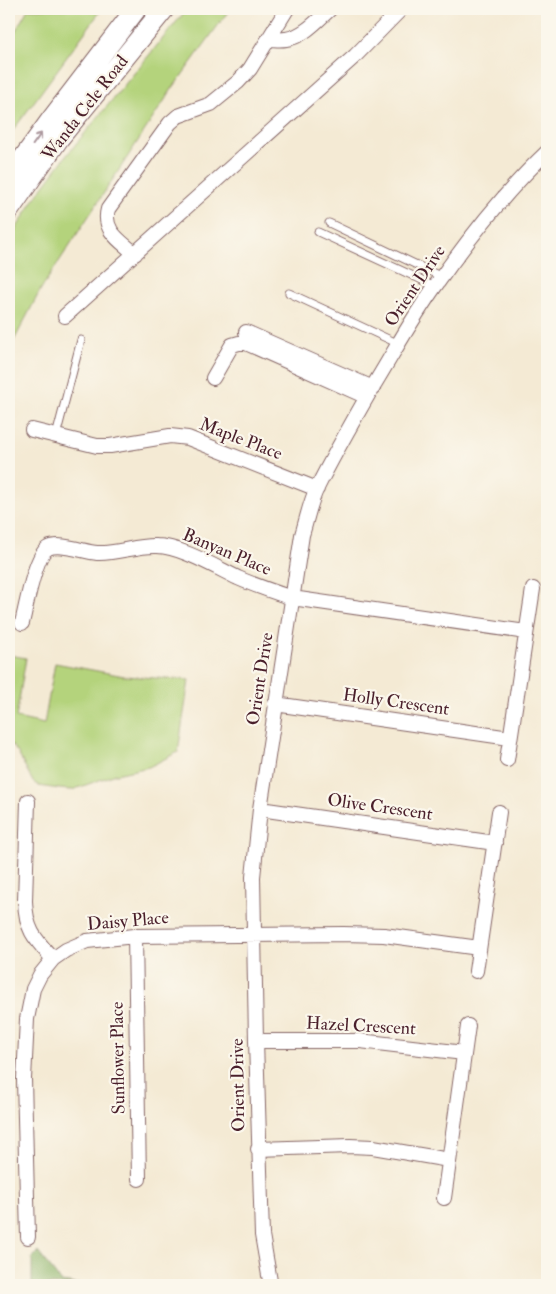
<svg xmlns="http://www.w3.org/2000/svg" width="556" height="1294" font-family="'IM FELL Double Pica',serif">
	<rect width="100%" height="100%" fill="#fbf7ec"/>
	<filter id="ink" filterUnits="userSpaceOnUse"><feTurbulence type="fractalNoise" baseFrequency=".02" numOctaves="2"/><feDisplacementMap in="SourceGraphic" scale="10" xChannelSelector="R" yChannelSelector="G"/><feConvolveMatrix kernelMatrix="1 2 1 2 8 2 1 2 1" color-interpolation-filters="sRGB"/></filter>
	<filter id="wash" filterUnits="userSpaceOnUse"><feTurbulence type="fractalNoise" baseFrequency=".0096" numOctaves="4" result="noise"/><feDisplacementMap in="SourceGraphic" scale="20" xChannelSelector="R" yChannelSelector="G"/><feGaussianBlur stdDeviation="1.12" result="paint"/><feColorMatrix in="noise" values="0 0 0 0 0 0 0 0 0 0 0 0 0 0 0 0 0 1.4 0 .05"/><feComposite in="paint" operator="in"/></filter>
	<g filter="url(#wash)">
		<rect width="100%" height="100%" fill="#f4ead4"/>
		<path fill="#b4d37b" stroke="#7f7953" d="M 28,9 L 102,9 L 9,136 L 9,42 Z
			M 187,9 L 230,9 L 172,89 L 41,289 L 9,350 L 9,240 L 37,195 L 66,156 Z
			M 9,655 L 26,658 L 16,718 L 44,724 L 55,663 L 124,676 L 189,680 L 178,752 L 149,767 L 116,774 L 72,790 L 59,789 L 39,786 L 33,782 L 18,753 L 9,742 Z"/>
		<path fill="#8fb56b" stroke="#6c6a4b" d="M 38,1252 L 61,1282 L 84,1285 L 32,1285 L 32,1258 Z"/>
	</g>
	<g filter="url(#ink)">
		<g fill="none" stroke-linecap="round" stroke-linejoin="round">
			<defs>
				<path id="lane" d="M 329,223 L 442,277
					M 318,232 L 435,286
					M 289,293 L 399,344
					M 56,436 L 81,340"/>
				<path id="street" d="M 269,39 C 274,39 280,40 286,39 C 303,37 318,20 330,9
					M 135,254 C 121,241 102,231 108,209 L 170,123 L 178,116 L 211,104 L 238,82 L 250,69 L 287,9
					M 65,316 L 355,56 L 401,9
					M 246,332 L 373,388
					M 213,378 L 232,345 L 239,343 L 246,343 L 367,397
					M 32,430 L 97,446 L 110,446 L 170,436 L 188,438 L 317,489
					M 22,623 C 26,607 35,555 48,548 C 60,542 84,552 97,553 C 117,554 137,545 157,546 C 180,546 217,568 238,578 C 256,586 274,592 292,598 L 526,632
					M 275,704 L 510,738
					M 507,760 L 533,589
					M 28,801 L 25,901 C 26,930 34,938 53,959
					M 260,809 L 495,843
					M 135,936 L 139,1179
					M 476,971 L 499,812
					M 256,1041 L 360,1041 L 464,1053
					M 258,1149 L 350,1146 L 373,1147 L 449,1160
					M 444,1198 L 468,1026
					M 28,1237 L 24,1079 L 27,1019 L 33,989 L 40,975 L 53,959 L 66,950 L 87,941 L 135,936 L 343,934 L 384,935 L 479,948
					M 272,1285 L 270,1281 L 262,1235 L 256,1041 L 253,877 L 260,809 L 302,535 C 307,519 310,502 317,488 C 334,454 353,421 372,388 C 393,354 412,318 436,285 C 469,238 506,191 547,152"/>
				<path id="secondary" d="M 9,178 L 51,120 L 136,9
					M 9,210 L 59,138 L 164,9"/>
			</defs>
			<use href="#lane" stroke="#866666" stroke-width="9"/>
			<use href="#street" stroke="#866666" stroke-width="16"/>
			<use href="#secondary" stroke="#866666" stroke-width="22"/>
			<use href="#lane" stroke="#fff" stroke-width="7"/>
			<use href="#street" stroke="#fff" stroke-width="14"/>
			<use href="#secondary" stroke="#fff" stroke-width="20"/>
		</g>
		<defs><path id="oneway-shaft" d="M-6 0H5M1.5-3L5.5 0L1.5 3" fill="none" stroke-width="1.6" stroke-linecap="round" stroke-linejoin="round" transform="scale(1.25)"/></defs>
		<use stroke="#ae9aa0" href="#oneway-shaft" transform="translate(37 139) rotate(-54)"/>
	</g>
	<g text-anchor="middle" dominant-baseline="central" stroke-width="4.5" stroke-linejoin="round" paint-order="stroke">
		<g font-size="18" fill="#4a1f2b" stroke="#fbf7ec">
			<text transform="translate(85 108) rotate(-52)">Wanda Cele Road</text>
			<text transform="translate(415 286) rotate(-56)">Orient Drive</text>
			<text transform="translate(241 439) rotate(21)">Maple Place</text>
			<text transform="translate(227 552) rotate(23)">Banyan Place</text>
			<text transform="translate(260 679) rotate(-81)">Orient Drive</text>
			<text transform="translate(396 702) rotate(8)">Holly Crescent</text>
			<text transform="translate(380 807) rotate(8)">Olive Crescent</text>
			<text transform="translate(128 921) rotate(-5)">Daisy Place</text>
			<text transform="translate(361 1026) rotate(3)">Hazel Crescent</text>
			<text transform="translate(118 1058) rotate(-91)">Sunflower Place</text>
			<text transform="translate(238 1085) rotate(-91)">Orient Drive</text>
		</g>
	</g>
	<rect width="556" height="1294" fill="none" stroke="#fbf7ec" stroke-width="30"/>
</svg>
